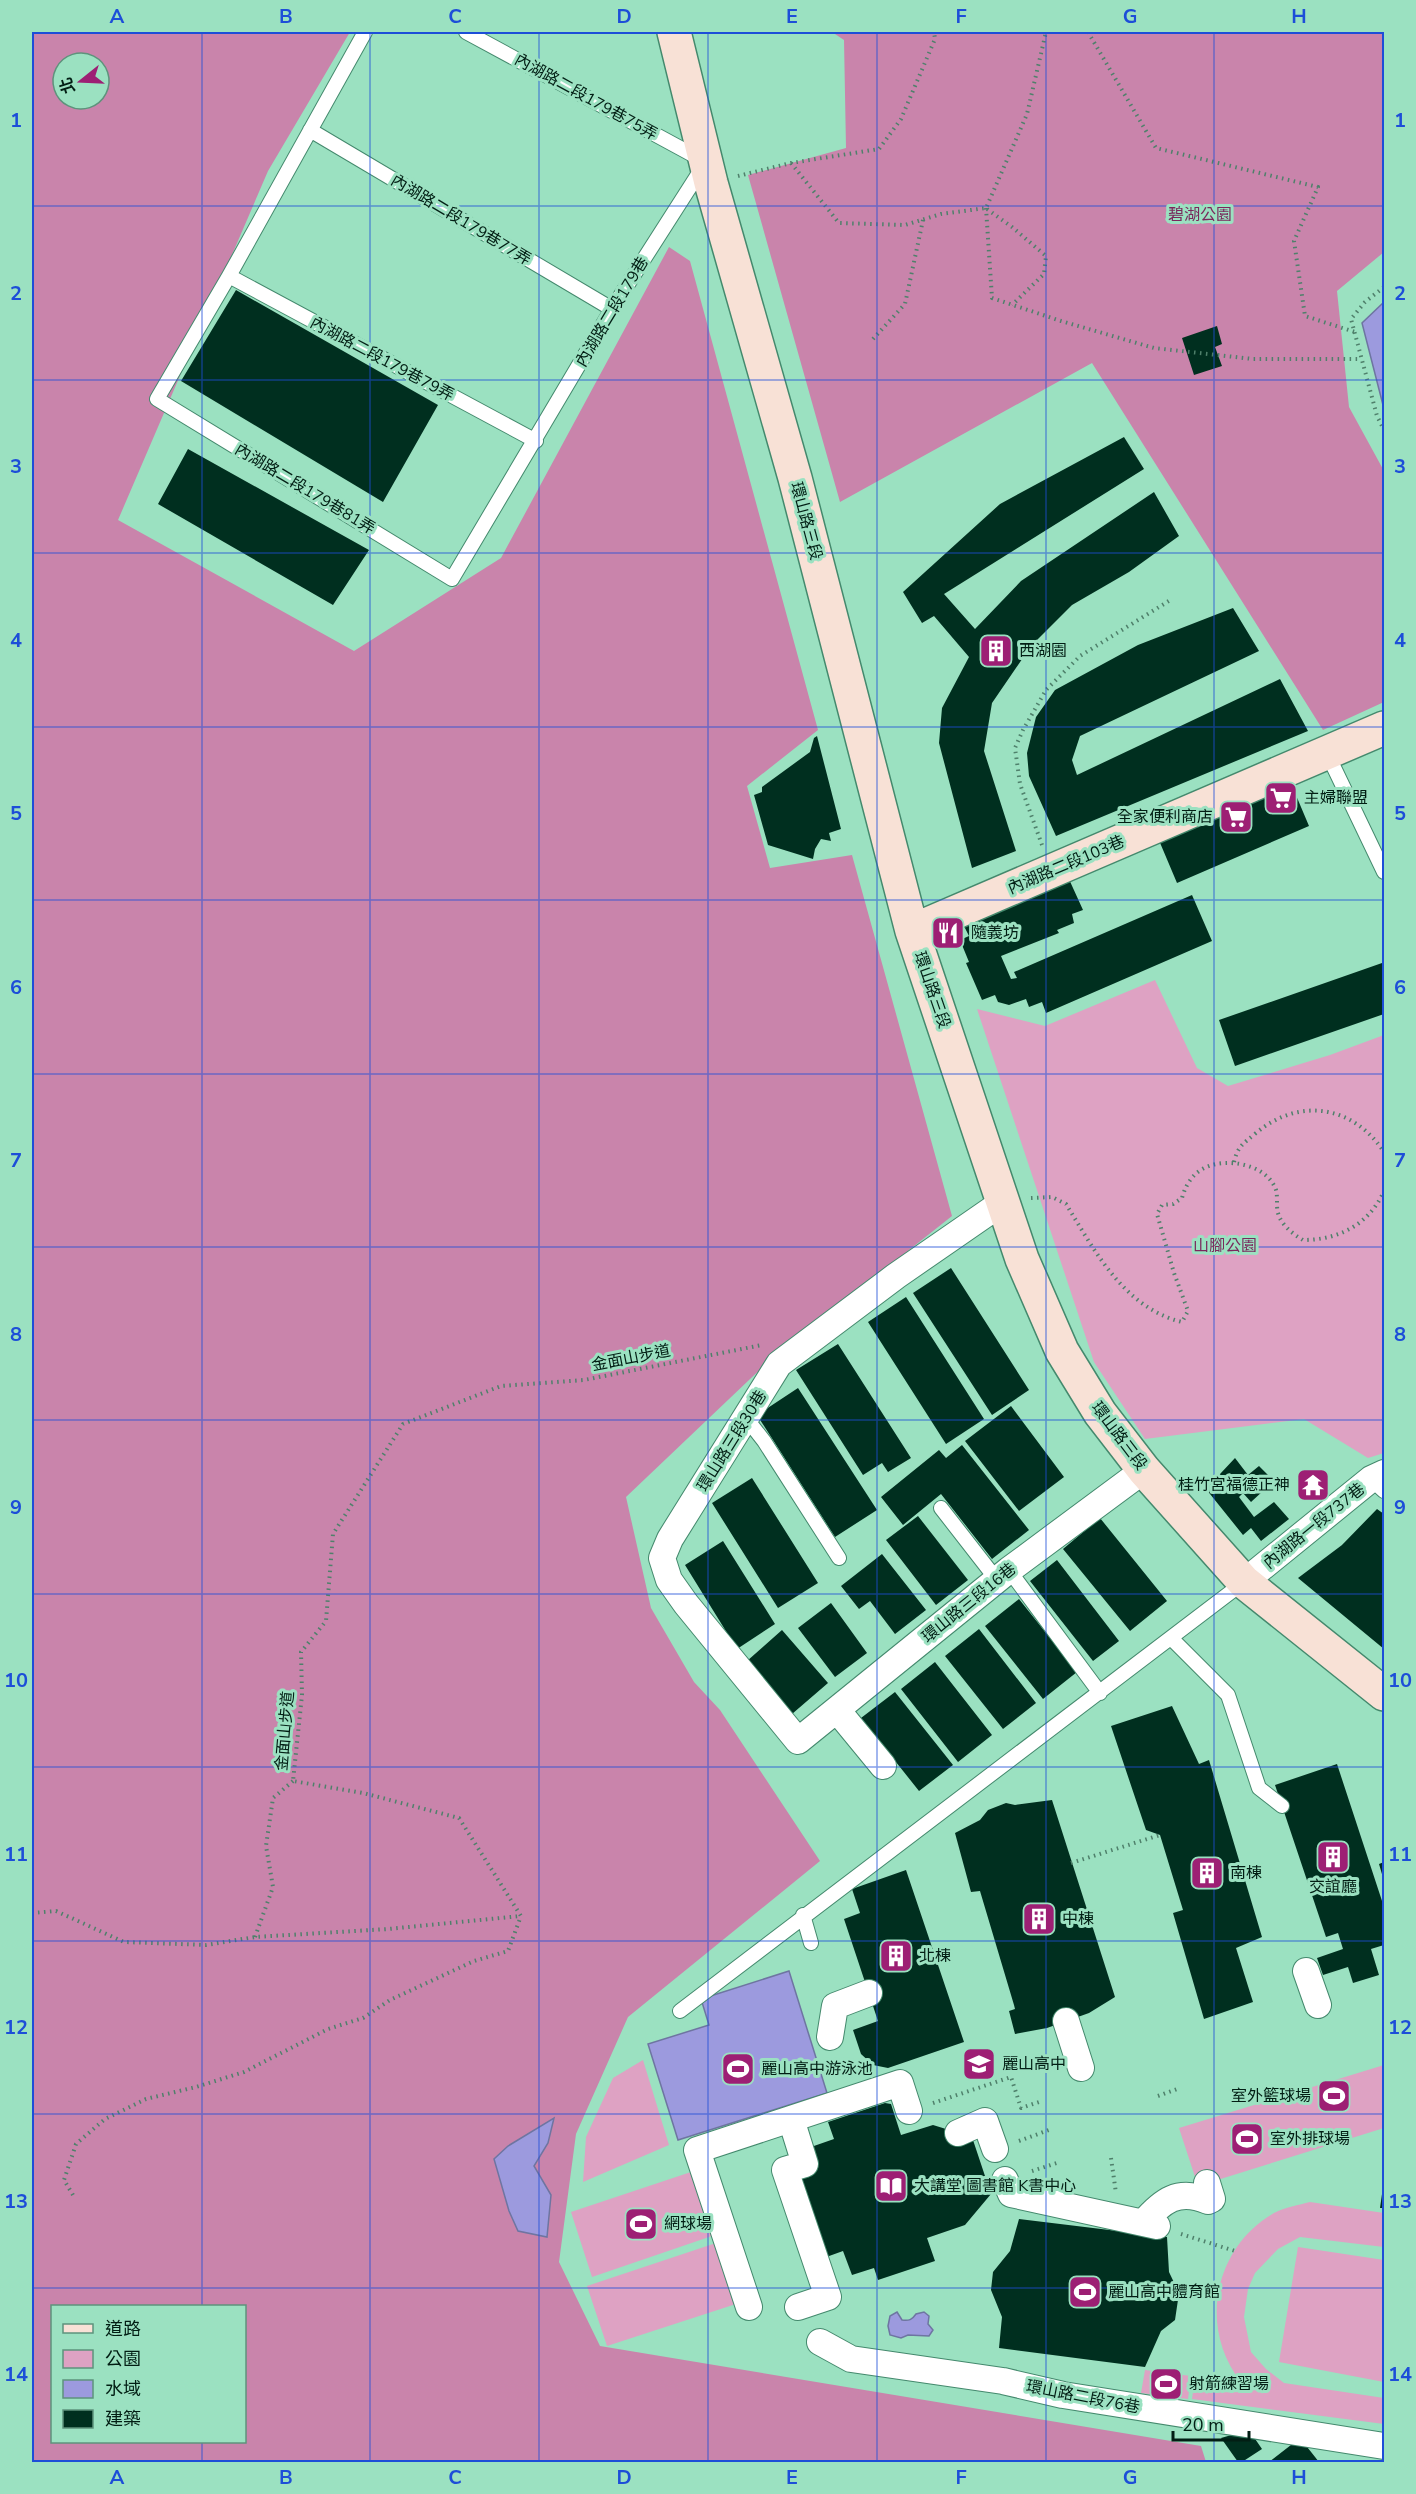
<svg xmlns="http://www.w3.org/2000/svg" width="1416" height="2494" font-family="'Nunito Sans','Noto Sans TC',sans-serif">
	<rect width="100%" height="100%" fill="#9be1c1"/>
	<path fill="#dea2c3" d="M 1155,980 L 1197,1068 L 1228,1086 L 1330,1055 L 1384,1035 L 1384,1453 L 1368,1458 L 1304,1419 L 1145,1439 L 1094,1362 L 977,1009 L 1045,1026 Z
		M 643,2060 L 669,2145 L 583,2182 L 586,2137 L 613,2078 Z
		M 1384,2065 L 1384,2128 L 1198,2186 L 1179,2128 Z
		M 691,2172 L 712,2236 L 592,2277 L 571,2212 Z
		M 1310,2202 L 1384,2213 L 1384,2247 L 1300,2237 L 1278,2249 L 1255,2273 L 1248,2289 L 1244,2317 L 1251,2352 L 1266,2369 L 1284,2383 L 1384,2398 L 1384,2424 L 1192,2399 L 1195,2377 L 1241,2382 C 1198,2328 1214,2247 1274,2213 C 1285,2207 1299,2205 1310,2202 Z
		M 716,2243 L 736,2304 L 607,2346 L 587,2286 Z
		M 1298,2247 L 1384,2260 L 1384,2382 L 1279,2362 Z
		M 1145,2370 L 1191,2376 L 1188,2399 L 1141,2393 Z"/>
	<path fill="#c984ab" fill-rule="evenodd" d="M 32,32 L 350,32 L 268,171 L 118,520 L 354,651 L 501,558 L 669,247 L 690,261 L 818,730 L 747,786 L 770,868 L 852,855 L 952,1216 L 769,1361 L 626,1497 L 651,1608 L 694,1682 L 720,1710 L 820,1861 L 628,2017 L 576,2134 L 559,2262 L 600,2346 L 1201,2446 L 1206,2462 L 32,2462 ZM 63,63 L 99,63 L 99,99 L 63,99 ZM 52,2306 L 244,2306 L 244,2442 L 52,2442 Z
		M 832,32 L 1384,32 L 1384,252 L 1337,291 L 1349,407 L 1384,471 L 1384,702 L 1323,730 L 1092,363 L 840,502 L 748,175 L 846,148 L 844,40 Z"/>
	<path fill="#9c9ade" stroke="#6e75a1" stroke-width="1.5" d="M 1384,302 L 1384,409 L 1362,323 Z
		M 789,1971 L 827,2093 L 678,2140 L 648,2044 L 709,2025 L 701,1999 Z
		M 554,2118 L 548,2143 L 534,2166 L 551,2195 L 547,2237 L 518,2231 L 509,2211 L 494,2159 L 508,2146 Z
		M 897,2312 L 902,2320 C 909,2321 912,2320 916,2314 L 924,2312 L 929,2316 L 928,2324 L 933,2330 L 929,2336 L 908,2335 L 901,2338 L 890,2335 L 888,2326 L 890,2316 Z"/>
	<path fill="#002f1f" d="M 236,290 L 438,405 L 383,502 L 181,381 Z
		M 1217,326 L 1222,344 L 1215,347 L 1222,366 L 1194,375 L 1182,338 Z
		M 1124,437 L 1144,469 L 944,594 L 975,629 L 1021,581 L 1154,492 L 1179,536 L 1129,572 L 1072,605 L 1031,646 L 992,703 L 984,751 L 1016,851 L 972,868 L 939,743 L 942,708 L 969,657 L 934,616 L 922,623 L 903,592 L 1000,504 Z
		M 188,449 L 369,550 L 333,605 L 158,504 Z
		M 1233,608 L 1259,651 L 1080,736 L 1072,760 L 1077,775 L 1280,679 L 1308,731 L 1056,836 L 1029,776 L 1027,753 L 1036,717 L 1055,690 L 1138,645 Z
		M 817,736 L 841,829 L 829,833 L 831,841 L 821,839 L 815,849 L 813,859 L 768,845 L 754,795 L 762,792 L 762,787 L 810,752 L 814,738 Z
		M 1290,781 L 1309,826 L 1177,883 L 1158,838 Z
		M 1068,877 L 1083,910 L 1072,914 L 1074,923 L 1057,930 L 1059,933 L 1001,956 L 1011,979 L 1017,978 L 1014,972 L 1192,895 L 1212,941 L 1046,1013 L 1042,1002 L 1029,1007 L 1026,999 L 1009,1005 L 998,1002 L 995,995 L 982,1000 L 966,963 L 969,962 L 960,940 L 969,936 L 962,922 Z
		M 1382,963 L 1384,970 L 1384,1014 L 1235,1066 L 1219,1020 Z
		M 951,1268 L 1029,1390 L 992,1415 L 913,1293 Z
		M 906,1297 L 984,1419 L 946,1444 L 868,1322 Z
		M 838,1344 L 911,1458 L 888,1472 L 882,1463 L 863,1475 L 796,1370 Z
		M 798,1388 L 877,1510 L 835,1537 L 757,1415 Z
		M 1011,1406 L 1064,1477 L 1019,1511 L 965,1441 Z
		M 962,1445 L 1029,1530 L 992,1559 L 941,1494 L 903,1525 L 881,1497 L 939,1450 L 946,1458 Z
		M 1235,1458 L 1248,1475 L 1259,1466 L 1274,1481 L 1251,1502 L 1243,1493 L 1239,1497 L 1254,1517 L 1274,1502 L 1289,1519 L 1261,1541 L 1251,1528 L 1243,1535 L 1206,1489 Z
		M 752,1478 L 818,1583 L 778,1608 L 712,1503 Z
		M 1377,1509 L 1384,1514 L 1384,1649 L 1298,1578 L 1342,1545 Z
		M 918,1516 L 968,1580 L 936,1605 L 886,1540 Z
		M 1100,1518 L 1167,1601 L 1130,1631 L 1063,1549 Z
		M 723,1541 L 775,1624 L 737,1649 L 685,1565 Z
		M 882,1554 L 926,1610 L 895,1634 L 870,1601 L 859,1609 L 841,1586 Z
		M 1057,1560 L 1119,1641 L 1093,1661 L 1030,1581 Z
		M 1019,1599 L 1077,1672 L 1043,1699 L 985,1626 Z
		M 831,1603 L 867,1653 L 835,1677 L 798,1628 Z
		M 979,1629 L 1036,1703 L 1003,1729 L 945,1656 Z
		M 782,1630 L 828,1683 L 792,1714 L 747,1661 Z
		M 935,1662 L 992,1735 L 958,1762 L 901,1689 Z
		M 895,1692 L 953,1765 L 919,1791 L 861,1718 Z
		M 1172,1706 L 1199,1764 L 1209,1760 L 1262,1937 L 1236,1948 L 1253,2002 L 1204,2019 L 1173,1913 L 1183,1910 L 1160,1835 L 1146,1830 L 1111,1726 Z
		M 1337,1764 L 1384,1907 L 1384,1945 L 1371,1949 L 1379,1975 L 1353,1983 L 1348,1967 L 1323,1975 L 1317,1958 L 1343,1949 L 1338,1933 L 1326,1937 L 1275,1785 Z
		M 1052,1800 L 1115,1997 L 1089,2013 L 1047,2028 L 1015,2034 L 1009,2011 L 1015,2009 L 1014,2005 L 980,1891 L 971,1892 L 955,1833 L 980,1820 L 988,1810 L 1006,1803 L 1015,1805 Z
		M 1384,1862 L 1384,1881 L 1379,1864 Z
		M 906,1870 L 964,2042 L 888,2068 L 873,2065 L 861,2054 L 853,2030 L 878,2021 L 844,1919 L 860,1913 L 852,1889 Z
		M 885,2103 L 891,2104 L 901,2135 L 933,2125 L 972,2137 L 991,2194 L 965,2225 L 927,2238 L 935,2261 L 878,2280 L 874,2268 L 852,2275 L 843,2251 L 818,2260 L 791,2178 L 818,2169 L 811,2147 L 834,2139 L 828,2122 Z
		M 1383,2187 L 1384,2187 L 1384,2208 L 1380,2208 Z
		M 1019,2219 L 1167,2237 L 1169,2272 L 1179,2293 L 1175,2320 L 1161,2331 L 1145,2367 L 999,2348 L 1002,2317 L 991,2290 L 993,2272 L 1010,2251 Z
		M 1249,2430 L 1262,2449 L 1242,2462 L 1238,2462 L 1221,2438 Z
		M 1300,2438 L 1319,2462 L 1269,2462 Z"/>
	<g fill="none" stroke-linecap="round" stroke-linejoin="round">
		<defs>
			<path id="lane" d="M 365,32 L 229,276 L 157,399 L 452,579 L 612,309 L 706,162 L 466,32
				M 310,130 L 612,309
				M 229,276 L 536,441
				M 1327,753 L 1384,872
				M 746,1418 L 764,1441 L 839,1558
				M 1371,1479 L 1384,1491
				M 941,1508 L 997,1580
				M 1009,1570 L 1100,1693
				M 1172,1639 L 1228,1695 L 1259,1788 L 1282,1806
				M 803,1915 L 811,1943
				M 680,2011 L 1244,1582"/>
			<path id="street" d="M 1003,1202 L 896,1276 L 779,1364 L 670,1539 L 662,1558 L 669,1580 L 686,1604 L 798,1741 L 1009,1570 L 1144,1470
				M 1244,1582 L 1371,1479 L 1384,1473
				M 837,1710 L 883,1766
				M 1306,1971 L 1318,2005
				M 1066,2021 L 1081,2068
				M 830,2037 L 835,2006 L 869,1993
				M 791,2119 L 805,2164 L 785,2170 L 828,2297 L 798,2307
				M 958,2133 L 985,2121 L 995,2149
				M 1005,2180 L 1011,2194 L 1157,2226
				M 1143,2223 C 1162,2201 1178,2188 1208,2201 L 1212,2199 L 1207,2183
				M 749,2307 L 697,2150 L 900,2083 L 909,2111
				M 820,2342 L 851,2359 L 1003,2381 L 1063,2395 L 1384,2446"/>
			<path id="secondary" d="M 674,32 L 711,183 L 795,478 L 912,931 L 1022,1259 L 1062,1351 L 1100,1413 L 1144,1470 L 1244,1582 L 1384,1694
				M 912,931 L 1384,728"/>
		</defs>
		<use href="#lane" stroke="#44896d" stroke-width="16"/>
		<use href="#street" stroke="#44896d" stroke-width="28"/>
		<use href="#secondary" stroke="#44896d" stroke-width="36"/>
		<path stroke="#4f806b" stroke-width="4" stroke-dasharray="1.5 4.5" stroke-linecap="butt" d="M 1088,32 L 1156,148 L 1318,187 L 1294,241 L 1305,316 L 1355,332
			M 791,163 L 839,223 L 905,225 L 941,214 L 986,208 L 1027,114 L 1046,32
			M 738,176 L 791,163 L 879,149 L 901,119 L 935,39 L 934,32
			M 986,208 L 992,298 L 1061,321 L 1154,348 L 1253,359 L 1361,359
			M 987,209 L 1012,227 L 1046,256 L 1044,274 L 1012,305
			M 1384,287 L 1365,302 L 1351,319 L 1377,416 L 1384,430
			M 873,339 L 905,304 L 923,220
			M 1042,845 L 1020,784 L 1015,748 L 1023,730 L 1046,690 L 1080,656 L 1172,599
			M 1234,1162 C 1238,1146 1243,1144 1256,1133 C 1299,1097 1353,1105 1384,1152
			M 1031,1198 L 1052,1197 L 1066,1204 C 1095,1251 1124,1308 1182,1322 L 1188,1311 L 1174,1273 L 1157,1214 L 1162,1205 L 1173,1204 L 1182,1198 C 1187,1180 1197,1168 1216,1164 C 1237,1160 1268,1167 1276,1190 C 1278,1197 1276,1206 1278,1213 C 1281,1225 1293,1234 1303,1240 C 1338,1240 1369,1225 1384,1191
			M 1071,1863 L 1160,1835
			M 32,1913 L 56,1911 L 124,1942 L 206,1945 L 255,1937 L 388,1929 L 521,1916 L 459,1818 L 363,1793 L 293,1781 L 302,1695 L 301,1652 L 326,1621 L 333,1534 L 403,1424 L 501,1386 L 584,1380 L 762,1345
			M 255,1937 L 273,1887 L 266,1846 L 273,1798 L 293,1781
			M 837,2060 L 842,2076
			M 1158,2096 L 1177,2089
			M 933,2103 L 1011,2077 L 1021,2108 L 1039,2102
			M 1019,2141 L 1049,2130
			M 1111,2158 L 1116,2193
			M 1032,2171 L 1060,2162
			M 73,2195 L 64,2180 L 76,2144 L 105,2119 L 146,2099 L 196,2087 L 244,2072 L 328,2029 L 363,2018 L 390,2000 L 474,1961 L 508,1951 L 521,1916
			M 1181,2234 L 1235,2251"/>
		<use href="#lane" stroke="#fff" stroke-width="14"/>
		<use href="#street" stroke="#fff" stroke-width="26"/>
		<use href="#secondary" stroke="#f8e1d6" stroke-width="33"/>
	</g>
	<path fill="none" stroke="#1d4ed8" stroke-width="1.5" stroke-opacity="0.55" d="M 202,32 L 202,2306M 370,32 L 370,2462M 539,32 L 539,2462M 708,32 L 708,2462M 877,32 L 877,2462M 1046,32 L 1046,2462M 1214,32 L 1214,2462M 32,206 L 1384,206M 32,380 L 1384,380M 32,553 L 1384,553M 32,727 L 1384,727M 32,900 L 1384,900M 32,1074 L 1384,1074M 32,1247 L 1384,1247M 32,1420 L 1384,1420M 32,1594 L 1384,1594M 32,1767 L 1384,1767M 32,1941 L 1384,1941M 32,2114 L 1384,2114M 32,2288 L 1384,2288M 202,2442 L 202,2462"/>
	<defs>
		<symbol id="building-square" viewBox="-11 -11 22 22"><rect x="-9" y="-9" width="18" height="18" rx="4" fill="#9d1f74" stroke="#9be1c1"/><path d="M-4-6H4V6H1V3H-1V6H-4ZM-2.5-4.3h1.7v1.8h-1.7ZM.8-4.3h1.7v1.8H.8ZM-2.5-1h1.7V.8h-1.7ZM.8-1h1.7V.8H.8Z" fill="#fff"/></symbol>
		<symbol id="supermarket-square" viewBox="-11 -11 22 22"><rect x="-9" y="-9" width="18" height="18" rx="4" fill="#9d1f74" stroke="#9be1c1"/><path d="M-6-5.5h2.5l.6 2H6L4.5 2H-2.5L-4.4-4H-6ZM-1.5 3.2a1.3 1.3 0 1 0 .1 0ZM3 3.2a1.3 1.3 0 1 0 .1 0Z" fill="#fff"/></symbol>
		<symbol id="restaurant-square" viewBox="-11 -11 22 22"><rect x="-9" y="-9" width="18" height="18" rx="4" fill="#9d1f74" stroke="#9be1c1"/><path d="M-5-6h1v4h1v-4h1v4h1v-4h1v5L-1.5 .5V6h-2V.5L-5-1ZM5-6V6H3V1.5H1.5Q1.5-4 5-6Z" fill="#fff"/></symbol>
		<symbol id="temple-square" viewBox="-11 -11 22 22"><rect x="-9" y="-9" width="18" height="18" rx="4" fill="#9d1f74" stroke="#9be1c1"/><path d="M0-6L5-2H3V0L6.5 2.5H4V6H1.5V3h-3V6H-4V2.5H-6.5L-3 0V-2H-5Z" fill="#fff"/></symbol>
		<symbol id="school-square" viewBox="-11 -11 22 22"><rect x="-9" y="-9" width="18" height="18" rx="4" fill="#9d1f74" stroke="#9be1c1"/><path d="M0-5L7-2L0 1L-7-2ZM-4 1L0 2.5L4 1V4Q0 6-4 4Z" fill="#fff"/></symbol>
		<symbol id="stadium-square" viewBox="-11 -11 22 22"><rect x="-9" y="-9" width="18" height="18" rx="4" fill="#9d1f74" stroke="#9be1c1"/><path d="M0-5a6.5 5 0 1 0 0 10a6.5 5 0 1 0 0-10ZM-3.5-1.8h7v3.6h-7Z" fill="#fff"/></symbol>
		<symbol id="library-square" viewBox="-11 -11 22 22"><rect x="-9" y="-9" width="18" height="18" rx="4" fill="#9d1f74" stroke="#9be1c1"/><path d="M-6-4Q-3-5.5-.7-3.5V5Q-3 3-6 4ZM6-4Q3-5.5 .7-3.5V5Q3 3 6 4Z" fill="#fff"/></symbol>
	</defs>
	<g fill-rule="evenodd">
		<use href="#building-square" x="977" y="632" width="38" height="38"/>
		<use href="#supermarket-square" x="1262" y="779" width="38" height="38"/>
		<use href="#supermarket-square" x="1217" y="798" width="38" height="38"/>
		<use href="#restaurant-square" x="929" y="914" width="38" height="38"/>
		<use href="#temple-square" x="1294" y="1466" width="38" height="38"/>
		<use href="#building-square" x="1314" y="1838" width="38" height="38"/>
		<use href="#building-square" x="1188" y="1854" width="38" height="38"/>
		<use href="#building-square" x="1020" y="1900" width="38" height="38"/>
		<use href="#building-square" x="877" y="1937" width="38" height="38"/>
		<use href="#school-square" x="960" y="2045" width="38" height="38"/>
		<use href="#stadium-square" x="719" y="2050" width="38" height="38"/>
		<use href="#stadium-square" x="1315" y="2077" width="38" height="38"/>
		<use href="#stadium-square" x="1228" y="2120" width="38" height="38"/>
		<use href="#library-square" x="872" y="2167" width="38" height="38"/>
		<use href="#stadium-square" x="622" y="2205" width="38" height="38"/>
		<use href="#stadium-square" x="1066" y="2273" width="38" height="38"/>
		<use href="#stadium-square" x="1147" y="2365" width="38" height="38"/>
	</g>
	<g text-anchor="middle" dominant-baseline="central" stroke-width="6" stroke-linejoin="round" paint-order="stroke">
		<g font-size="16" fill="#021e14" stroke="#9be1c1">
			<text transform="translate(586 97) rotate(29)">內湖路二段179巷75弄</text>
			<text transform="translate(461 220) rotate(31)">內湖路二段179巷77弄</text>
			<text transform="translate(612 312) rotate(-59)">內湖路二段179巷</text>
			<text transform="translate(382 359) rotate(28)">內湖路二段179巷79弄</text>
			<text transform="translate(305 489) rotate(31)">內湖路二段179巷81弄</text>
			<text transform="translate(806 521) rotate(75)">環山路三段</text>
			<text transform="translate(1066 865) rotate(-23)">內湖路二段103巷</text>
			<text transform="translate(932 990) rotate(71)">環山路三段</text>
			<text transform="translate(631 1358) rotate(-11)">金面山步道</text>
			<text transform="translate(1119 1436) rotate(53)">環山路三段</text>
			<text transform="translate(732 1441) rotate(-58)">環山路三段30巷</text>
			<text transform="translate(1314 1526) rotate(-39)">內湖路一段737巷</text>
			<text transform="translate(969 1603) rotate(-39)">環山路三段16巷</text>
			<text transform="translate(285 1731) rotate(-85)">金面山步道</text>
			<text transform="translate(1083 2397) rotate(11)">環山路二段76巷</text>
		</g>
		<g font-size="16" fill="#7a285c" stroke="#9be1c1">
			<text x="1200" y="215">碧湖公園</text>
			<text x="1225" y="1246">山腳公園</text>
		</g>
		<g font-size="16" fill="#021e14" stroke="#9be1c1" text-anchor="start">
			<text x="1019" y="651">西湖園</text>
			<text x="1304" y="798">主婦聯盟</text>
			<text x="1213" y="817" text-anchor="end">全家便利商店</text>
			<text x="971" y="933">隨義坊</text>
			<text x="1290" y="1485" text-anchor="end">桂竹宮福德正神</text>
			<text x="1230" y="1873">南棟</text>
			<text x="1333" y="1887" text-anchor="middle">交誼廳</text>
			<text x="1062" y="1919">中棟</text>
			<text x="919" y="1956">北棟</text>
			<text x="1002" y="2064">麗山高中</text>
			<text x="761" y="2069">麗山高中游泳池</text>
			<text x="1311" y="2096" text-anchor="end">室外籃球場</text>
			<text x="1270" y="2139">室外排球場</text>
			<text x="914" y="2186">大講堂 圖書館 K書中心</text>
			<text x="664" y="2224">網球場</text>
			<text x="1108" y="2292">麗山高中體育館</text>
			<text x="1189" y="2384">射箭練習場</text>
		</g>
	</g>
	<rect width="1416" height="2494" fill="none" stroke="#9be1c1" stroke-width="66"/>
	<rect x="51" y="2305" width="195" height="138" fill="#9be1c1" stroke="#5e937c" stroke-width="1.5"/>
	<rect x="63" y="2324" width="30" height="9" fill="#f8e1d6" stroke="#5e937c" stroke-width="1.5"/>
	<text x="105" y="2335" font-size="18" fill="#021e14">道路</text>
	<rect x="63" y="2350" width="30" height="18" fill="#dea2c3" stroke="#5e937c" stroke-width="1.5"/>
	<text x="105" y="2365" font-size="18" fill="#021e14">公園</text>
	<rect x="63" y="2380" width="30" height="18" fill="#9c9ade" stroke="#5e937c" stroke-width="1.5"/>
	<text x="105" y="2395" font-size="18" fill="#021e14">水域</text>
	<rect x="63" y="2410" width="30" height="18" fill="#002f1f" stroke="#5e937c" stroke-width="1.5"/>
	<text x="105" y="2425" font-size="18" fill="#021e14">建築</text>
	<g transform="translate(81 81) rotate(252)"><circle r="28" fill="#9be1c1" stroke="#5e937c" stroke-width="1.5"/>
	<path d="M0-4.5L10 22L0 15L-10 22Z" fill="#9d1f74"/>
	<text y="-9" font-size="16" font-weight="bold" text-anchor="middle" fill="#021e14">北</text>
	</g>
	<path d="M1173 2431v9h76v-9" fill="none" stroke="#021e14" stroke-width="3"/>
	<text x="1182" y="2431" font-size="18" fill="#021e14" stroke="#9be1c1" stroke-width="4.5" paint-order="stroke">20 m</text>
	<rect x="33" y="33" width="1350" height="2428" fill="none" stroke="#1d4ed8" stroke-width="2"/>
	<g font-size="20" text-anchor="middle" font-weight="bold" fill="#1d4ed8">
		<text x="117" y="23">A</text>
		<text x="286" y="23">B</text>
		<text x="455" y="23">C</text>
		<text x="624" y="23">D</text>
		<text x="792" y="23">E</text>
		<text x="961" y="23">F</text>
		<text x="1130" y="23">G</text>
		<text x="1299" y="23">H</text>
		<text x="16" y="127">1</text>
		<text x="1400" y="127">1</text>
		<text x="16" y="300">2</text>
		<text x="1400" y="300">2</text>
		<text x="16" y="473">3</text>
		<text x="1400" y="473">3</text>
		<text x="16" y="647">4</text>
		<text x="1400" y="647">4</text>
		<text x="16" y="820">5</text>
		<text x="1400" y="820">5</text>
		<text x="16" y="994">6</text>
		<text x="1400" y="994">6</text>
		<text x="16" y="1167">7</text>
		<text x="1400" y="1167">7</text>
		<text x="16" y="1341">8</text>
		<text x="1400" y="1341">8</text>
		<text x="16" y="1514">9</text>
		<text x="1400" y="1514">9</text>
		<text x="16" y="1687">10</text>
		<text x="1400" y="1687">10</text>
		<text x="16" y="1861">11</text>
		<text x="1400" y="1861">11</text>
		<text x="16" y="2034">12</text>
		<text x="1400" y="2034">12</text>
		<text x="16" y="2208">13</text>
		<text x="1400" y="2208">13</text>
		<text x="16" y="2381">14</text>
		<text x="1400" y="2381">14</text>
		<text x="117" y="2484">A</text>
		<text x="286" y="2484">B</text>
		<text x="455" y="2484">C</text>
		<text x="624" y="2484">D</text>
		<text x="792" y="2484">E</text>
		<text x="961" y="2484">F</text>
		<text x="1130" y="2484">G</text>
		<text x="1299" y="2484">H</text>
	</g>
</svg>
